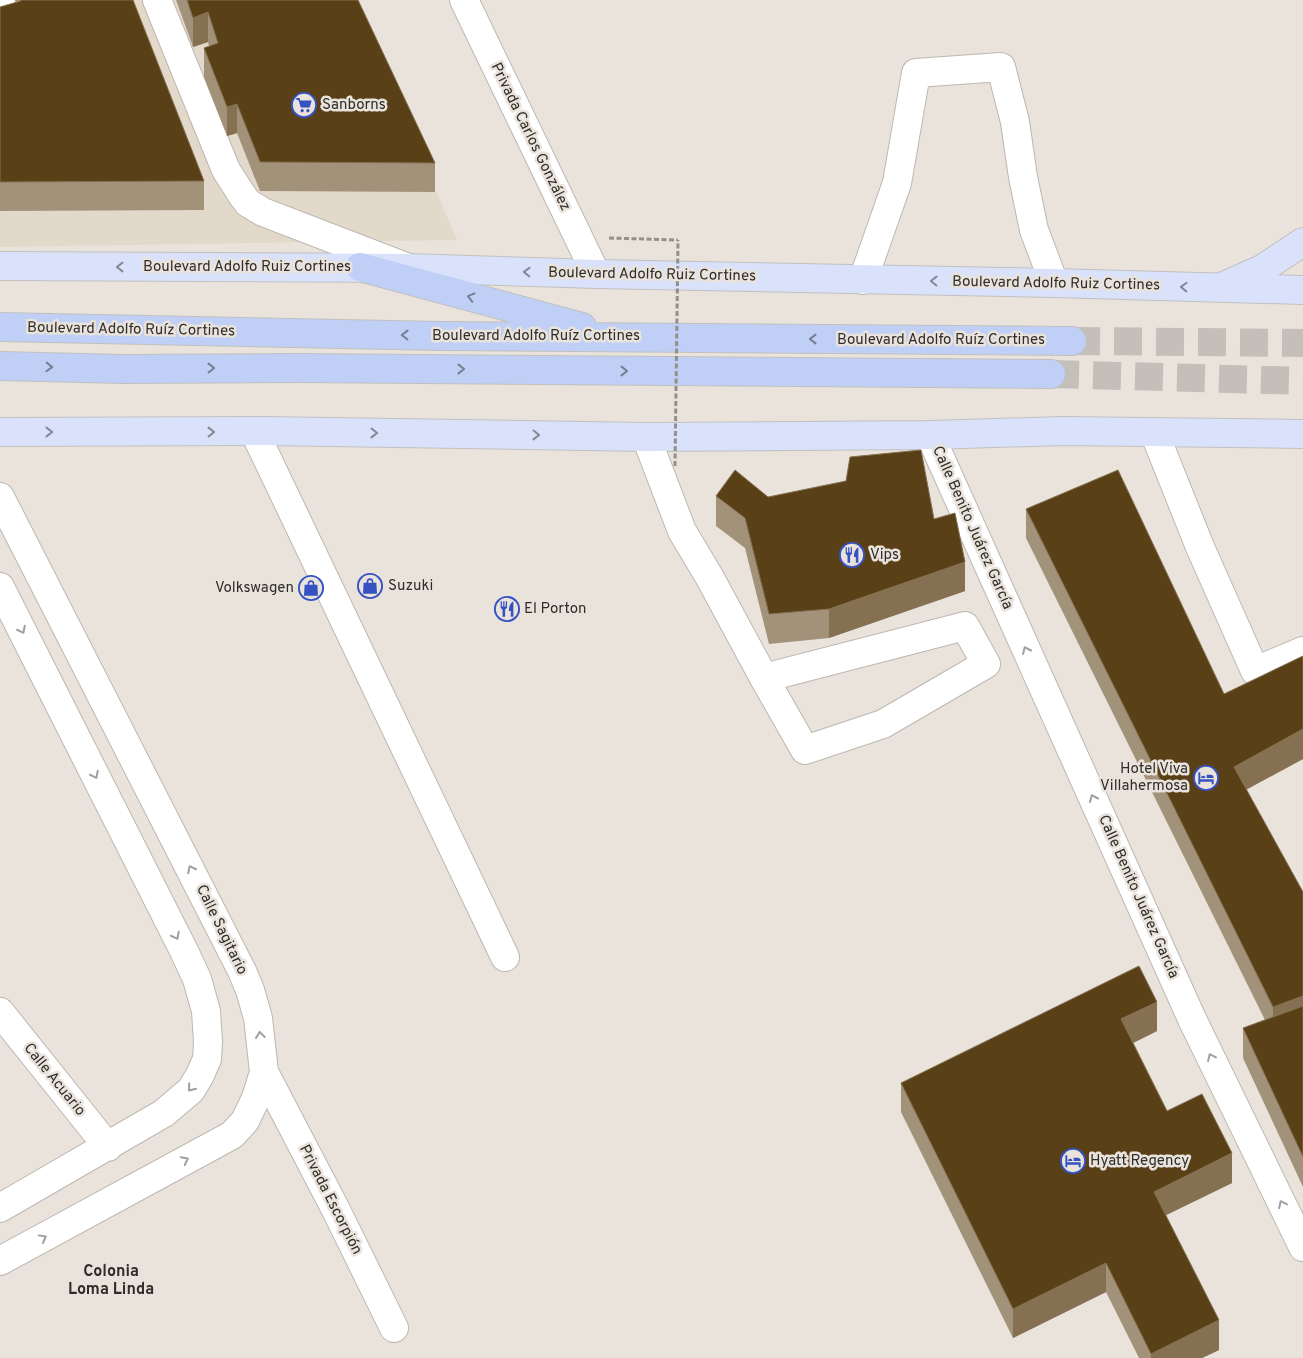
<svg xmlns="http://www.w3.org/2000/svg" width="1303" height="1358" font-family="Overpass,sans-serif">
	<rect width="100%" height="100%" fill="#e9e3dc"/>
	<path fill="#e3d9cb" d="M 0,0 L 354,0 L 457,240 L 0,247 Z"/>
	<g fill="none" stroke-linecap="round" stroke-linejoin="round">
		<path stroke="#c4bfb8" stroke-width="28" stroke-dasharray="28 14" stroke-linecap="butt" d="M 1072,341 L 1303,343
			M 1051,374 L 1303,381"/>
		<defs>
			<path id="minor" d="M 157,0 L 226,170 L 242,195 L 248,203 L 263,212 L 406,267
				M 464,0 L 596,274
				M 0,11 L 1,0
				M 863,280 L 897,183 L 916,73 L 1001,67 L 1015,122 L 1023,177 L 1034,230 L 1054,283
				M 254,431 L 505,957
				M 1154,432 L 1200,547 L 1255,671 L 1303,651
				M 930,435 L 1192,1019 L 1303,1247
				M 646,437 L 682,531 L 710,578 L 764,678 L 805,750 L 883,724 L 986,664 L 965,626 L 764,678
				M 0,497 L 242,971 L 250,990 L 258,1018 L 264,1072 L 256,1098 L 245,1121 L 232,1135 L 0,1261
				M 0,587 L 184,951 L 197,979 L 206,1011 L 208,1042 L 207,1059 L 200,1075 L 191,1090 L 164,1113 L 0,1208
				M 0,1012 L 108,1147
				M 264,1072 L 336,1210 L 394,1328"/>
			<path id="major" d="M 0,266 L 408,268 L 596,274 L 1054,283 L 1303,290
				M 1226,285 L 1262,269 L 1303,242
				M 0,432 L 264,431 L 646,437 L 930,435 L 1063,431 L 1303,434"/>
			<path id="highway" d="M 360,267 L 582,327
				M 0,327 L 441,336 L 1072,341
				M 0,366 L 123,369 L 299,368 L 1051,374"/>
		</defs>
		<use href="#minor" stroke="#bdb7b0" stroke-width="30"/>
		<use href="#major" stroke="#c1c0bf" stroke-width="30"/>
		<use href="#highway" stroke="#c1c0bf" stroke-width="30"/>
		<path stroke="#938f89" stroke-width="3" stroke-dasharray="5 2.5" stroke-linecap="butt" d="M 609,238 L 678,240"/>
		<use href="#minor" stroke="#fff" stroke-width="28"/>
		<use href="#major" stroke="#d9e2fa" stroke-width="28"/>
		<use href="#highway" stroke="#bfcff6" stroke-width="28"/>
		<path stroke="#938f89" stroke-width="3" stroke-dasharray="5 2.5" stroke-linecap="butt" d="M 675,466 L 678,240"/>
	</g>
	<path fill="#a2927a" d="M 15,0 L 133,0 L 204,181 L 204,210 L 0,211 L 0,7 L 16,2 Z
		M 176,0 L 358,0 L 435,163 L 435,192 L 260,191 L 237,133 L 227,136 L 204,77 L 204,48 L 209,46 L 208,42 L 193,47 Z
		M 716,496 L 768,497 L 934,519 L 965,591 L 829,638 L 769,644 L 745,548 L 716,526 Z
		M 1026,509 L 1224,694 L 1303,656 L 1303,759 L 1246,790 L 1303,892 L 1303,1187 L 1243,1058 L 1243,1028 L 1265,1020 L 1026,538 Z
		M 1157,1031 L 1133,1043 L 1167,1111 L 1232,1183 L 1166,1215 L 1219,1350 L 1202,1358 L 1139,1358 L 1106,1292 L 1013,1338 L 901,1112 L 901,1083 Z"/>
	<path fill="#857152" d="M 208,12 L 208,42 L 193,47 L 193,18 Z
		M 237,104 L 237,133 L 227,136 L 227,107 Z
		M 965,562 L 965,591 L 829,638 L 829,609 Z
		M 1303,729 L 1303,759 L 1234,796 L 1234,767 Z
		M 1303,996 L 1303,1026 L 1273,1037 L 1273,1007 Z
		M 1157,1002 L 1157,1031 L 1121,1049 L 1121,1019 Z
		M 1232,1153 L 1232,1183 L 1154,1221 L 1154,1192 Z
		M 1106,1263 L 1106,1292 L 1013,1338 L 1013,1309 Z
		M 1219,1320 L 1219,1350 L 1202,1358 L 1151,1358 L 1151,1354 Z"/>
	<path fill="#5a4017" stroke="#857152" d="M 20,0 L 133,0 L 204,181 L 0,182 L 0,7 L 21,1 Z
		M 187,0 L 358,0 L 435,163 L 260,162 L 237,104 L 227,107 L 204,48 L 218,43 L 208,12 L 193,18 Z
		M 921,450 L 934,519 L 955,513 L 965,562 L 829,609 L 769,614 L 745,518 L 716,496 L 735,470 L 768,497 L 846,481 L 850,457 Z
		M 1118,470 L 1224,694 L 1303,656 L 1303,729 L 1234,767 L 1303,892 L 1303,996 L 1273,1007 L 1026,509 Z
		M 1139,966 L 1157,1002 L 1121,1019 L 1167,1111 L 1202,1094 L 1232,1153 L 1154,1192 L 1219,1320 L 1151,1354 L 1106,1263 L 1013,1309 L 901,1083 Z
		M 1303,1006 L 1303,1157 L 1243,1028 Z"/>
	<defs><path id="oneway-chevron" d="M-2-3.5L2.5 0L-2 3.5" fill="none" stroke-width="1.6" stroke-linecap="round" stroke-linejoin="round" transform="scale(1.25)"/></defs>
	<g stroke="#848892">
		<use href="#oneway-chevron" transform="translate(120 267) rotate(-180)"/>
		<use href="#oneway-chevron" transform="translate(527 272) rotate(-178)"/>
		<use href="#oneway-chevron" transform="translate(934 281) rotate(-179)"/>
		<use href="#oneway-chevron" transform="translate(1184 287) rotate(-178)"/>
		<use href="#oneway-chevron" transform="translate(49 432)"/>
		<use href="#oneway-chevron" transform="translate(211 432) rotate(-1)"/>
		<use href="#oneway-chevron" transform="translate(374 433) rotate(1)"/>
		<use href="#oneway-chevron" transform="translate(536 435) rotate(1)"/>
	</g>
	<g stroke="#777e90">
		<use href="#oneway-chevron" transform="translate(471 297) rotate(-165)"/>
		<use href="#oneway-chevron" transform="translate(405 335) rotate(-179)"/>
		<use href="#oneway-chevron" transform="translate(813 339) rotate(-180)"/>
		<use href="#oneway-chevron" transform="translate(49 367) rotate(2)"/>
		<use href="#oneway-chevron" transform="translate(211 368) rotate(-1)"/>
		<use href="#oneway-chevron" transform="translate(461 369)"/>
		<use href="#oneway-chevron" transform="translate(624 371)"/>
	</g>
	<g stroke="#a1a09f">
		<use href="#oneway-chevron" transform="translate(22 630) rotate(63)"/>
		<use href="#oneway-chevron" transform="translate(1026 650) rotate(-114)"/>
		<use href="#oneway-chevron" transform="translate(95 775) rotate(63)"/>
		<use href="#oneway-chevron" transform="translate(1093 798) rotate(-114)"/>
		<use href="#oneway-chevron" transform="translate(191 869) rotate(-117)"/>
		<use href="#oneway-chevron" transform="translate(176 936) rotate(63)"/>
		<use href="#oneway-chevron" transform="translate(260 1035) rotate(-97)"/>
		<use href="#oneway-chevron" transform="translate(1211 1057) rotate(-115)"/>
		<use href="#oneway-chevron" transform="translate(191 1088) rotate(129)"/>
		<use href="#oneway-chevron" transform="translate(185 1160) rotate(-27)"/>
		<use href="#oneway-chevron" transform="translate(1282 1204) rotate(-116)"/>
		<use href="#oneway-chevron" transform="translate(43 1238) rotate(-29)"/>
	</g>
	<defs>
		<symbol id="supermarket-ring" viewBox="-11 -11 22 22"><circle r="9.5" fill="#e9e3dc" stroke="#3552c3" stroke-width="1.5"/><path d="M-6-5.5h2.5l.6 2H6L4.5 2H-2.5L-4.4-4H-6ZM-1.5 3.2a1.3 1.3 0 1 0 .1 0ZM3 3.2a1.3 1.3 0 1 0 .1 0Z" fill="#3552c3"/></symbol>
		<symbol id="restaurant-ring" viewBox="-11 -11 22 22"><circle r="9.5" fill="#e9e3dc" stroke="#3552c3" stroke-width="1.5"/><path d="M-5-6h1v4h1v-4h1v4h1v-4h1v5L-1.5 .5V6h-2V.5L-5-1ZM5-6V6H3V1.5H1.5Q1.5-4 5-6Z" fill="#3552c3"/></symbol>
		<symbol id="shop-ring" viewBox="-11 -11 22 22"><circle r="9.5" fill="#e9e3dc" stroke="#3552c3" stroke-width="1.5"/><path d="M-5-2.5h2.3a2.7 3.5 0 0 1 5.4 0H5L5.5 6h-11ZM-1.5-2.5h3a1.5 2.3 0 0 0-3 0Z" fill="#3552c3"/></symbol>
		<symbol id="hotel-ring" viewBox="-11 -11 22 22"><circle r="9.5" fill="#e9e3dc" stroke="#3552c3" stroke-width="1.5"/><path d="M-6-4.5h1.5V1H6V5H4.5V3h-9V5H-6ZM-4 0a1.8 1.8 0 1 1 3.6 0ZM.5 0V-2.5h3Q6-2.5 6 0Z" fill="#3552c3"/></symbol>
	</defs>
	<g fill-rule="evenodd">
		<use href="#supermarket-ring" x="290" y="91" width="28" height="28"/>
		<use href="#restaurant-ring" x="838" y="541" width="28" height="28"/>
		<use href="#shop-ring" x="356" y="572" width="28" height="28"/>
		<use href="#shop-ring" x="297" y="574" width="28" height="28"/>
		<use href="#restaurant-ring" x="493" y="595" width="28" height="28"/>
		<use href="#hotel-ring" x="1192" y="764" width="28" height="28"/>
		<use href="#hotel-ring" x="1059" y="1147" width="28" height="28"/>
	</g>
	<g text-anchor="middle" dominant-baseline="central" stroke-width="5" stroke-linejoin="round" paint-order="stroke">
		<g font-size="15" fill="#2f2d2a" stroke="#e9e3dc" text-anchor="start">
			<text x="322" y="105">Sanborns</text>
			<text x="870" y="555">Vips</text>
			<text x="388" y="586">Suzuki</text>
			<text x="294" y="588" text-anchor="end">Volkswagen</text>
			<text x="524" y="609">El Porton</text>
			<text x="1188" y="769" text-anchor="end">Hotel Viva<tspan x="1188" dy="17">Villahermosa</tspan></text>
			<text x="1090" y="1161">Hyatt Regency</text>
		</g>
		<g font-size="15" fill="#2f2d2a" stroke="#e9e3dc">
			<text transform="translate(530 137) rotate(64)">Privada Carlos González</text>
			<text x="247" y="267">Boulevard Adolfo Ruiz Cortines</text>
			<text transform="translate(652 275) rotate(1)">Boulevard Adolfo Ruiz Cortines</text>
			<text transform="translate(1056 284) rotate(1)">Boulevard Adolfo Ruiz Cortines</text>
			<text transform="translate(131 330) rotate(1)">Boulevard Adolfo Ruíz Cortines</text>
			<text x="536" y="336">Boulevard Adolfo Ruíz Cortines</text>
			<text x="941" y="340">Boulevard Adolfo Ruíz Cortines</text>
			<text transform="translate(972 528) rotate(66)">Calle Benito Juárez García</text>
			<text transform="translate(1138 897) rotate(66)">Calle Benito Juárez García</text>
			<text transform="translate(221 930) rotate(64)">Calle Sagitario</text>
			<text transform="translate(54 1080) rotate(51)">Calle Acuario</text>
			<text transform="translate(330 1200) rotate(63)">Privada Escorpión</text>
		</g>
		<g font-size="16" font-weight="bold" fill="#2f2d2a" stroke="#e9e3dc">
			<text x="111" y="1272">Colonia<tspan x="111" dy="18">Loma Linda</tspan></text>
		</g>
	</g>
</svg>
